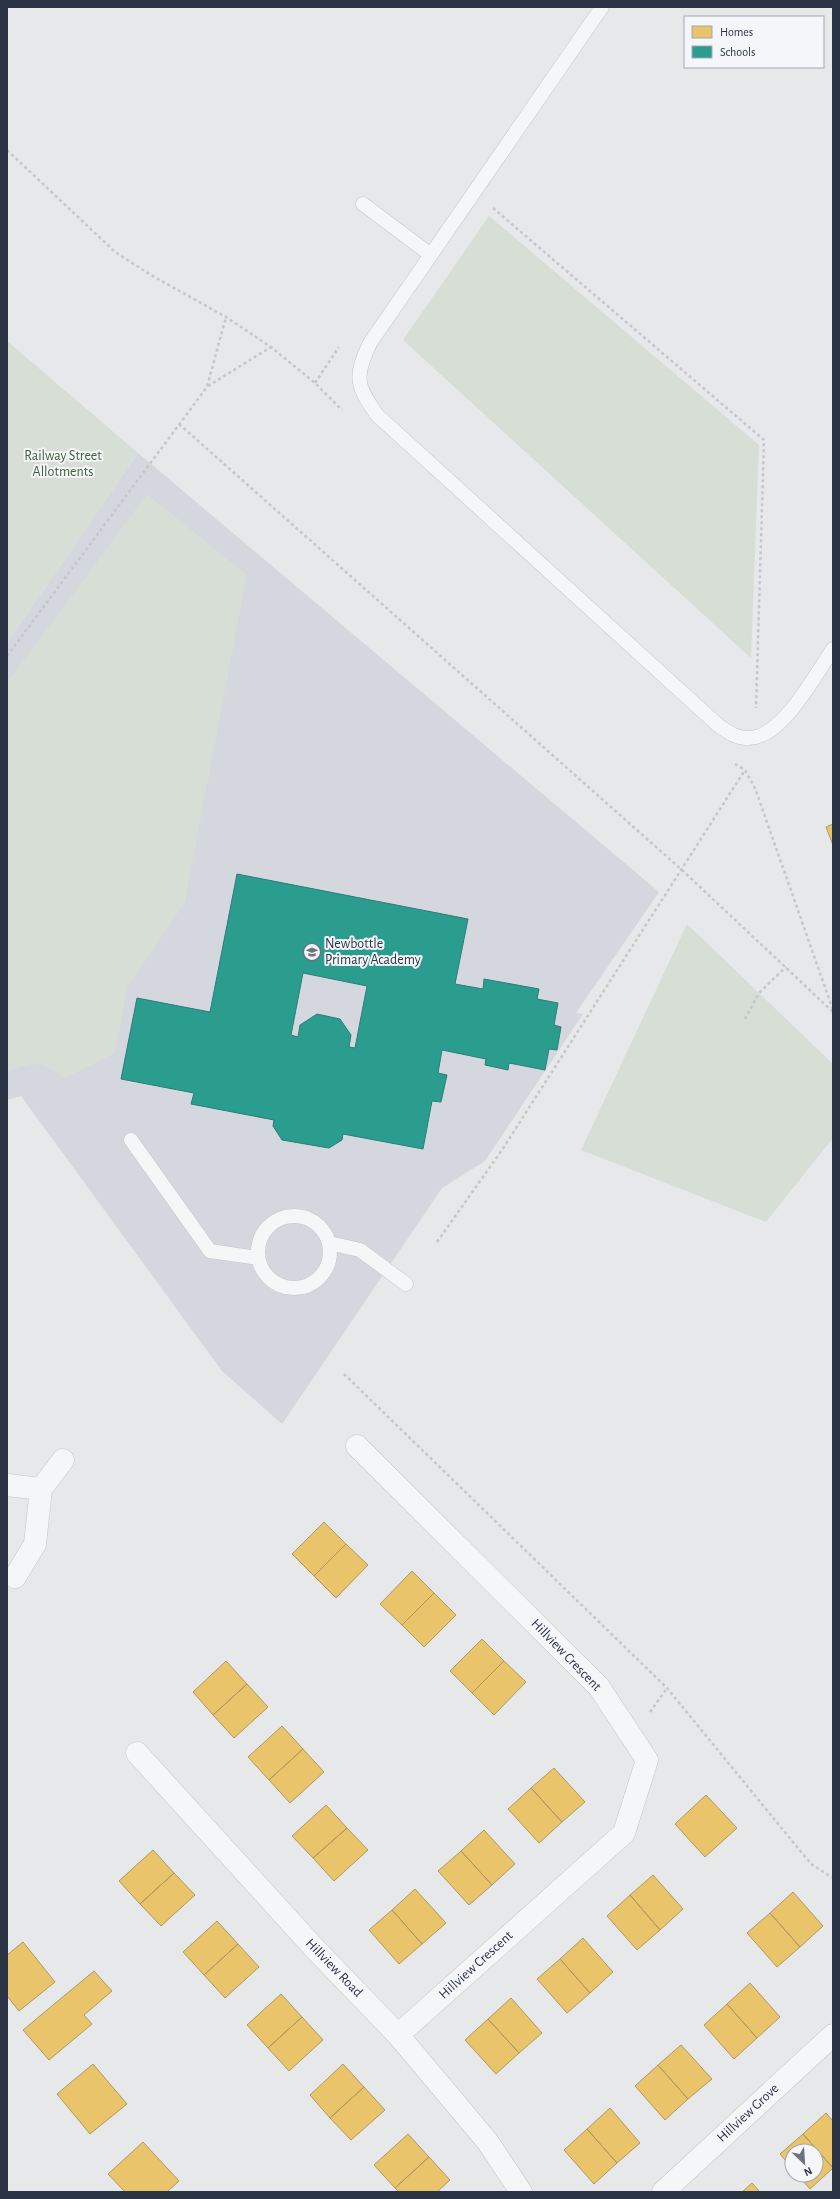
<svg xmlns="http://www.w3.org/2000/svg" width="840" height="2199" font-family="'Alegreya Sans',sans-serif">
	<rect width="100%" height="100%" fill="#e6e8ea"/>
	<path fill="#d4d7dd" d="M 138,453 L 659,892 L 576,1013 L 583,1014 L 485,1161 L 442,1188 L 282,1424 L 222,1371 L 21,1096 L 7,1100 L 7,643 Z"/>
	<path fill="#d6ded6" d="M 489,216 L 759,445 L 751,658 L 403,340 Z
		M 7,341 L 138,453 L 7,643 Z
		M 147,494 L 247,575 L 185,902 L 128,986 L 115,1053 L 65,1078 C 39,1061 36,1060 7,1072 L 7,683 Z
		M 687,924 L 833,1064 L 833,1138 L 766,1222 L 581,1150 Z"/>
	<path fill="#e9c46a" stroke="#b0995f" d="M 833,824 L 833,845 L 826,827 Z
		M 324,1522 L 346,1544 L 314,1576 L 292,1554 Z
		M 346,1544 L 368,1565 L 336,1598 L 314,1576 Z
		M 412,1571 L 434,1593 L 402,1625 L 380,1604 Z
		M 434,1593 L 456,1615 L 424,1647 L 402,1625 Z
		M 482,1639 L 504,1661 L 472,1693 L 450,1671 Z
		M 226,1661 L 247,1684 L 213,1715 L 193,1692 Z
		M 504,1661 L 526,1682 L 494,1715 L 472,1693 Z
		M 247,1684 L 268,1707 L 234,1738 L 213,1715 Z
		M 282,1726 L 303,1749 L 269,1780 L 248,1757 Z
		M 303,1749 L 324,1772 L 290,1803 L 269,1780 Z
		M 554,1768 L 585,1802 L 562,1822 L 531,1788 Z
		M 531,1788 L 562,1822 L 539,1843 L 508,1809 Z
		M 706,1795 L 737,1828 L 705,1857 L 675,1824 Z
		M 326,1805 L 347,1828 L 313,1858 L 292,1836 Z
		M 347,1828 L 368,1850 L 334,1881 L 313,1858 Z
		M 484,1830 L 515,1864 L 492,1885 L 461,1851 Z
		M 153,1850 L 174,1873 L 140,1904 L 119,1881 Z
		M 461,1851 L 492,1885 L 469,1905 L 438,1871 Z
		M 174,1873 L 195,1895 L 161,1926 L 140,1904 Z
		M 653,1875 L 683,1909 L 660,1930 L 630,1895 Z
		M 415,1889 L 446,1923 L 422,1944 L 392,1910 Z
		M 793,1892 L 823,1926 L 800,1947 L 770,1913 Z
		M 630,1895 L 660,1930 L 637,1950 L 607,1916 Z
		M 392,1910 L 422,1944 L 399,1964 L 369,1930 Z
		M 770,1913 L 800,1947 L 777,1967 L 747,1933 Z
		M 217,1921 L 238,1944 L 204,1975 L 183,1952 Z
		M 583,1938 L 613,1972 L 590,1993 L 560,1959 Z
		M 23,1942 L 55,1982 L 19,2011 L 7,1996 L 7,1955 Z
		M 238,1944 L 259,1967 L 225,1998 L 204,1975 Z
		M 560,1959 L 590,1993 L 567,2013 L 537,1979 Z
		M 94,1971 L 112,1991 L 84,2015 L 92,2024 L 49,2060 L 23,2030 Z
		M 750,1983 L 780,2017 L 757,2038 L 727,2004 Z
		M 281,1994 L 302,2017 L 268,2048 L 247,2025 Z
		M 511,1998 L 542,2033 L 519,2053 L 488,2019 Z
		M 727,2004 L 757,2038 L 734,2059 L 704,2025 Z
		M 302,2017 L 323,2040 L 289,2071 L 268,2048 Z
		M 488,2019 L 519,2053 L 496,2074 L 465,2040 Z
		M 681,2045 L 712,2079 L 688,2099 L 658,2065 Z
		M 93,2064 L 127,2104 L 90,2134 L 57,2094 Z
		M 343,2064 L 364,2087 L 330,2118 L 310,2095 Z
		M 658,2065 L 688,2099 L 665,2120 L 635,2086 Z
		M 364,2087 L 385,2110 L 351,2140 L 330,2118 Z
		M 610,2108 L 640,2143 L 617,2163 L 587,2129 Z
		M 826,2113 L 833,2121 L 833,2168 L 803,2134 Z
		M 587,2129 L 617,2163 L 594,2184 L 564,2150 Z
		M 408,2134 L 429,2157 L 395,2188 L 374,2165 Z
		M 803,2134 L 833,2168 L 810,2189 L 798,2175 L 816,2175 L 816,2151 L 792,2151 L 792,2168 L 780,2154 Z
		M 143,2142 L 179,2181 L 167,2192 L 125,2192 L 108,2174 Z
		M 429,2157 L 450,2180 L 437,2192 L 399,2192 L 395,2188 Z
		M 752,2183 L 760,2192 L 742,2192 Z"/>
	<path fill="#2a9d8f" stroke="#2a7e79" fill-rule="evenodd" d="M 237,874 L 468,919 L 455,984 L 483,989 L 484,979 L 539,989 L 537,999 L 558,1003 L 554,1025 L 561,1027 L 557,1050 L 549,1049 L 545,1070 L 509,1063 L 508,1070 L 485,1065 L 486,1059 L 442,1050 L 438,1073 L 447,1075 L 441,1102 L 432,1101 L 423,1149 L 343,1134 L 342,1140 L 329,1148 L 282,1140 L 273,1126 L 274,1120 L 191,1104 L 194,1093 L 121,1079 L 137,998 L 210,1012 ZM 303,973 L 367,986 L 355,1048 L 349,1047 L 351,1035 L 340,1019 L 317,1014 L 300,1025 L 298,1037 L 291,1035 Z"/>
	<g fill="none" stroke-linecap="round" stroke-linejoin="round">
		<defs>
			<path id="service" d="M 602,7 L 370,343 C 354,377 356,385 377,415 L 719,726 C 728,732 736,738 747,738 C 781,740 815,675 833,649
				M 363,204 L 431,255
				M 131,1140 L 210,1251 L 258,1258
				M258 1252a36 36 0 1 1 72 0a36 36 0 1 1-72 0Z
				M 329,1243 L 360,1250 L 406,1284"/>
			<path id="minor" d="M 357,1446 L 599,1687 L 647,1760 L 624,1833 L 398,2035
				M 7,1485 L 41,1489
				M 15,1577 L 35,1544 L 41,1489 L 63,1460
				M 137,1753 L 317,1951 L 398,2035 L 487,2141 L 521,2192
				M 663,2192 L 833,2035"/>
		</defs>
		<use href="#service" stroke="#c4c6c8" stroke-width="15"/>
		<use href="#minor" stroke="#c4c6c8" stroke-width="23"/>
		<path stroke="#c5c6ca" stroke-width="2.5" stroke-dasharray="3 3" stroke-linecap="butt" d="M 7,150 L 115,252 L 151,275 L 226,317 L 271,347 L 315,383 L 342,410
			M 493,208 L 764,440 L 756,708
			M 315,383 L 339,347
			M 208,386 L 271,347
			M 179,424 L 682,870 L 833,1012
			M 7,656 L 207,387 L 226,317
			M 735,764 L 745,770 L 755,788 L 833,1010
			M 745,1019 L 759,993 L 786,967
			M 437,1242 L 502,1150 L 745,770
			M 344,1374 L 667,1688 L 811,1864 L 833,1878
			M 650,1712 L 667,1688"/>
		<use href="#service" stroke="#f5f6f7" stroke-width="14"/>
		<use href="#minor" stroke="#f5f6f7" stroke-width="22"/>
	</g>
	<defs>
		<symbol id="school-ring" viewBox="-11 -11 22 22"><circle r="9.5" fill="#f4f6f9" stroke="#6c737f" stroke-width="1.5"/><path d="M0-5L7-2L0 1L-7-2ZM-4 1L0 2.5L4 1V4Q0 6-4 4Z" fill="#6c737f"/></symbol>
	</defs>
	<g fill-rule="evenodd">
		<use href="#school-ring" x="302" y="942" width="20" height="20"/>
	</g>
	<g text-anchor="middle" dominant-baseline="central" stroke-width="4" stroke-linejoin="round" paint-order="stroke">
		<g font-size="14" fill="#3f6138" stroke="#f4f6f9">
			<text x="63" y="456">Railway Street<tspan x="63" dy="16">Allotments</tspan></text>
		</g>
		<g font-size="14" fill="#2b3445" stroke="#f4f6f9" text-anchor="start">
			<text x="325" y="944">Newbottle<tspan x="325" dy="16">Primary Academy</tspan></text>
		</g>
		<g font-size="14" fill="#2b3445" stroke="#f4f6f9">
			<text transform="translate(566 1655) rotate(46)">Hillview Crescent</text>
			<text transform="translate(476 1965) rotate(-42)">Hillview Crescent</text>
			<text transform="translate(334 1968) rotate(46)">Hillview Road</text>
			<text transform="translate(748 2113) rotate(-43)">Hillview Grove</text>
		</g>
	</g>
	<rect width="840" height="2199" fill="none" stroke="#2b3445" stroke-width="16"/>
	<rect x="684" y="16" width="140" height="52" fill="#f4f6f9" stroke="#a4a8b1"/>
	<rect x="692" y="26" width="20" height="12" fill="#e9c46a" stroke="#a4a8b1"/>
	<text x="720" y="36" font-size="12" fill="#2b3445">Homes</text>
	<rect x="692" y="46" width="20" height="12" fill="#2a9d8f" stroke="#a4a8b1"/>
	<text x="720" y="56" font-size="12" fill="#2b3445">Schools</text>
	<g transform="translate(804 2163) rotate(155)"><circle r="19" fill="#f4f6f9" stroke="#a4a8b1"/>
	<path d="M0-3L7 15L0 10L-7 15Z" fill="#6c737f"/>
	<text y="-6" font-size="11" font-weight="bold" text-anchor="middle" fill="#2b3445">N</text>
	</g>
</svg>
